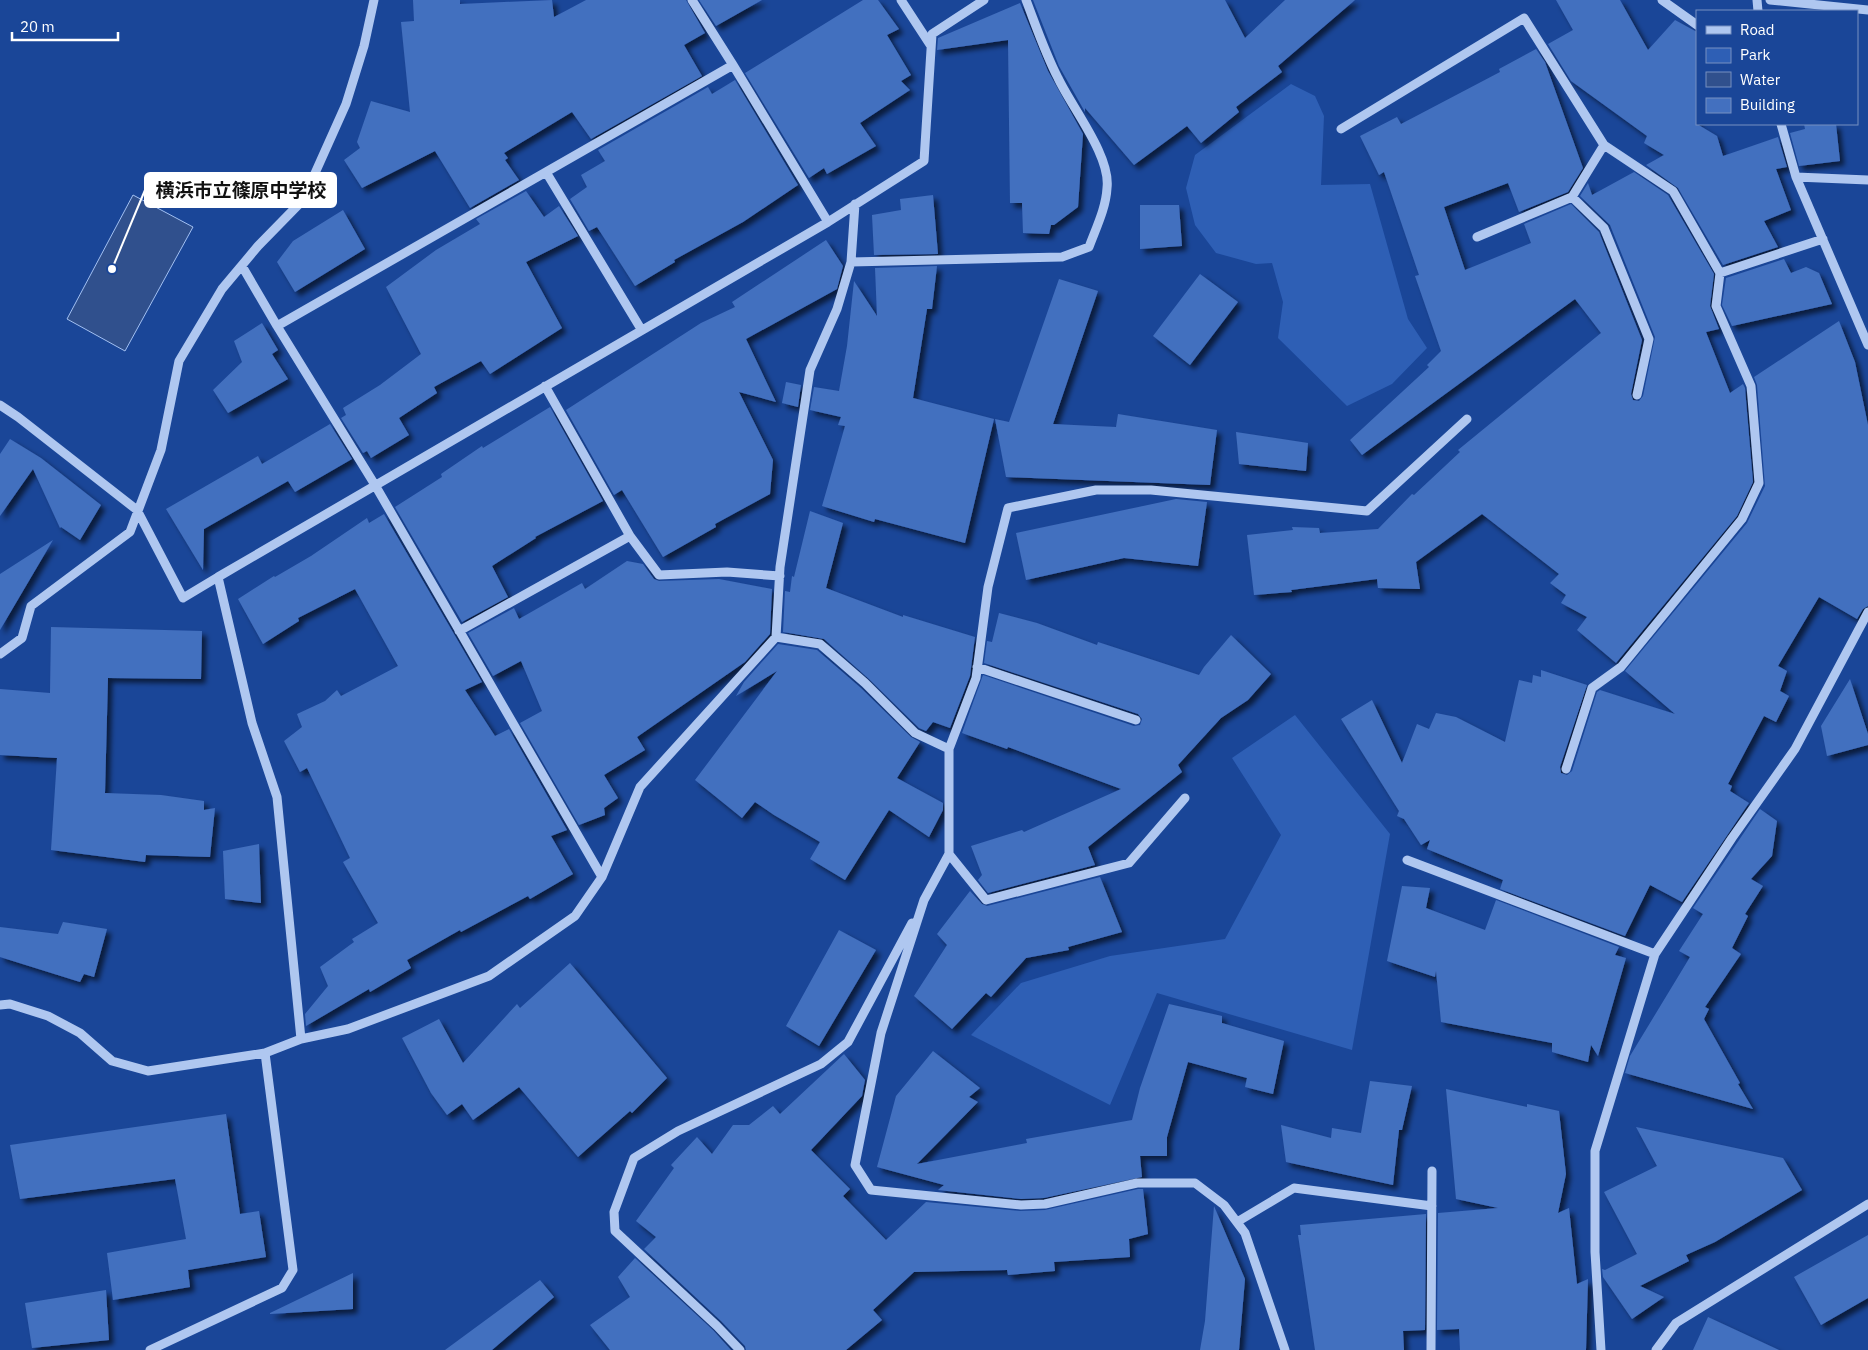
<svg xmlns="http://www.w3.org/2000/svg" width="1868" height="1350" font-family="'IBM Plex Sans','Noto Sans JP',sans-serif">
	<defs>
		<filter id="shadow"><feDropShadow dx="4.5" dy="4.5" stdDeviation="2.5" flood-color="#0009"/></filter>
	</defs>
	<rect width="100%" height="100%" fill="#1a4698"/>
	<path fill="#2e5fb5" d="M 1291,84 L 1315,96 L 1324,116 L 1321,185 L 1370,184 L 1408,319 L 1427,348 L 1392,384 L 1347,406 L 1278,338 L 1283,302 L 1272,263 L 1256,264 L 1216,253 L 1195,225 L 1186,188 L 1195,155 Z
		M 1295,715 L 1390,834 L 1352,1050 L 1157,993 L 1110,1105 L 971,1035 L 1021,983 L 1110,956 L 1225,939 L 1281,835 L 1232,758 Z"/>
	<path fill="#30508d" stroke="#a2c0f2" d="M 133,195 L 193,227 L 125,351 L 67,319 Z"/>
	<path fill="#4370bf" filter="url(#shadow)" d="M 413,0 L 460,0 L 460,4 L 552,0 L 554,17 L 586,0 L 686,0 L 705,33 L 684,45 L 702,76 L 591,139 L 572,112 L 504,153 L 508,158 L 505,160 L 519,180 L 470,208 L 435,151 L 362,188 L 344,160 L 360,148 L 357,142 L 371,101 L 410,112 L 401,22 L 414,21 Z
		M 699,0 L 762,0 L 716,26 Z
		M 863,0 L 878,0 L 899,29 L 887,35 L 911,75 L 901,81 L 910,90 L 860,123 L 876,146 L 827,174 L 824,168 L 809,178 L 745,73 Z
		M 1033,0 L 1225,0 L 1245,38 L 1285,0 L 1355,0 L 1278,66 L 1282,72 L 1236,107 L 1239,112 L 1201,143 L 1187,126 L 1134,165 L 1085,108 L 1085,112 L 1059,66 Z
		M 1556,0 L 1620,0 L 1648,50 L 1675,20 L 1697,32 L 1697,124 L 1717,136 L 1723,156 L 1778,137 L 1787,167 L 1776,169 L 1791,210 L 1764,221 L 1778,247 L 1723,265 L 1678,188 L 1646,165 L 1664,155 L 1644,143 L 1647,136 L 1571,81 L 1548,44 L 1573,30 Z
		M 1020,3 L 1048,71 L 1083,134 L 1078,207 L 1054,225 L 1051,225 L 1049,234 L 1023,233 L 1022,203 L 1010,203 L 1008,40 L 937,50 L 938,38 Z
		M 1536,49 L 1545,62 L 1583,168 L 1568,192 L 1519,212 L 1508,183 L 1444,207 L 1465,270 L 1531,243 L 1524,224 L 1571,204 L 1599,232 L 1642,340 L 1631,394 L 1633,400 L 1639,401 L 1643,396 L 1655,337 L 1610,225 L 1580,196 L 1588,183 L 1592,195 L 1634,172 L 1668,195 L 1714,274 L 1710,306 L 1719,329 L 1706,332 L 1730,393 L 1743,384 L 1745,388 L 1753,482 L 1737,516 L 1616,663 L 1577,630 L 1587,617 L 1561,603 L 1566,595 L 1550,583 L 1559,574 L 1482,514 L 1416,562 L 1420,589 L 1378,588 L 1377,579 L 1291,590 L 1292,592 L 1254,595 L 1247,535 L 1293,530 L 1292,527 L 1319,528 L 1320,533 L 1378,529 L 1412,494 L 1414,495 L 1460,452 L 1458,450 L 1601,333 L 1575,299 L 1362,455 L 1350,440 L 1429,367 L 1427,365 L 1441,351 L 1415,276 L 1419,275 L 1384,172 L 1379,175 L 1360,136 L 1397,117 L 1401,124 L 1500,72 L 1499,69 Z
		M 735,80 L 798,185 L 743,222 L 674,260 L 675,262 L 635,286 L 597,227 L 589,231 L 570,199 L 587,187 L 581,175 L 605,161 L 598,150 L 708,87 L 712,94 Z
		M 1804,124 L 1836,124 L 1840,161 L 1799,166 L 1790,133 L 1805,129 Z
		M 526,191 L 544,217 L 559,206 L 578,236 L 526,262 L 562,328 L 490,374 L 481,361 L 434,387 L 437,393 L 399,418 L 409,435 L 371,458 L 367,451 L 363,453 L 341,418 L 346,415 L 343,408 L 380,385 L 421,354 L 386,287 L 436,250 L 480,224 L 476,219 Z
		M 933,195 L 938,254 L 874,255 L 872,215 L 901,210 L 900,199 Z
		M 1140,205 L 1179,205 L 1182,246 L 1140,249 Z
		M 343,210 L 365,249 L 295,292 L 277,262 L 293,241 Z
		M 826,240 L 843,266 L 837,289 L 746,339 L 776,402 L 739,392 L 773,460 L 770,494 L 715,524 L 716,527 L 663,557 L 622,490 L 614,495 L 566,410 L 701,323 L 735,307 L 732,302 Z
		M 1784,259 L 1791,273 L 1806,267 L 1819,273 L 1832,304 L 1732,326 L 1722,305 L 1726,278 Z
		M 937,266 L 932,309 L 927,309 L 913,398 L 994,419 L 965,543 L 875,519 L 874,522 L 822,506 L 845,426 L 838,425 L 841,417 L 810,410 L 814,387 L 839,391 L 847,346 L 854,281 L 877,316 L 875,268 Z
		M 1200,274 L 1238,302 L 1190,365 L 1153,336 Z
		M 1059,279 L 1098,291 L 1053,424 L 1116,427 L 1118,414 L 1217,430 L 1210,485 L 1006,477 L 995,419 L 1009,422 Z
		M 1839,321 L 1855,362 L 1868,425 L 1868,606 L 1863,609 L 1857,619 L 1819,597 L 1778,666 L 1787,671 L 1780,691 L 1789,696 L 1776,722 L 1764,716 L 1728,784 L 1732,786 L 1730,791 L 1749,803 L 1682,902 L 1650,885 L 1625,936 L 1500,889 L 1503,880 L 1427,849 L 1430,840 L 1421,845 L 1404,819 L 1397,816 L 1399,811 L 1341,719 L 1372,700 L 1402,763 L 1417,724 L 1429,729 L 1436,713 L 1456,717 L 1505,742 L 1519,680 L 1532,683 L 1533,675 L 1541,677 L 1541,670 L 1587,685 L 1560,767 L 1561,773 L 1567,775 L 1572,771 L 1597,692 L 1600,690 L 1675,714 L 1625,671 L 1747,523 L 1765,486 L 1757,385 L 1754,377 Z
		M 262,323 L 278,350 L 272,354 L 288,379 L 228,413 L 213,390 L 242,362 L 234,341 Z
		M 786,382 L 801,385 L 798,407 L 782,403 Z
		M 550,407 L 603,501 L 535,537 L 536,538 L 492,566 L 508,597 L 462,622 L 395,507 L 442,477 L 441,474 L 482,446 L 483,448 Z
		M 330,424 L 352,459 L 295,492 L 288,481 L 204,529 L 203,570 L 166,509 L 258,456 L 262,464 Z
		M 1236,432 L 1308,443 L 1306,471 L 1239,464 Z
		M 10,439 L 41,458 L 101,505 L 80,540 L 61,527 L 60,528 L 33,469 L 0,516 L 0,454 Z
		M 1176,499 L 1207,502 L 1198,566 L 1124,558 L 1026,580 L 1016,533 Z
		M 810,511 L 843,523 L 826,588 L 903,617 L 903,615 L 975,637 L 970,676 L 950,728 L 933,722 L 926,731 L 919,728 L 869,679 L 824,639 L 783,632 L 785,591 L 790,592 L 792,576 L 794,577 Z
		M 384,514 L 482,682 L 465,690 L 495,736 L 509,729 L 567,830 L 551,836 L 573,874 L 530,899 L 528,896 L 461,932 L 460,930 L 407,960 L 411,968 L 370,992 L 369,989 L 306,1026 L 305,1014 L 328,986 L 320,967 L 354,942 L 352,939 L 378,923 L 343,862 L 350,858 L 307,768 L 300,772 L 284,741 L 302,727 L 297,714 L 325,701 L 337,690 L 341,696 L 398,666 L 355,589 L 298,618 L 299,621 L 263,644 L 238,599 L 274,576 L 275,577 L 311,556 L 367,518 L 369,523 Z
		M 53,540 L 0,630 L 0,574 Z
		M 627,561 L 643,564 L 654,579 L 659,581 L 719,579 L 772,589 L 770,634 L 745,662 L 637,737 L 645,750 L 604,775 L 618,798 L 604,808 L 605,815 L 579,825 L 520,723 L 542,711 L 521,661 L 493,676 L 468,633 L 514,608 L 519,619 L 582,583 L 585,589 Z
		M 999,613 L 1037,623 L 1097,645 L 1098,642 L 1199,675 L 1204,667 L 1231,635 L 1271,674 L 1248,700 L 1221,718 L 1178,765 L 1182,772 L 1088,847 L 1095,865 L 988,893 L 978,880 L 982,875 L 971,846 L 1022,830 L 1024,832 L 1121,789 L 1008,747 L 1007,749 L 962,733 L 983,675 L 1134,726 L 1140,725 L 1142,719 L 1138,714 L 984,663 L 987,641 L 992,642 Z
		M 51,627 L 202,631 L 201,679 L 108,678 L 105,793 L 161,795 L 204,801 L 204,810 L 215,808 L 210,857 L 146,855 L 145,862 L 51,850 L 57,758 L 0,755 L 0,689 L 50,693 Z
		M 778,644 L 817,650 L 861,688 L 911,737 L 920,742 L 897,778 L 943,803 L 943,810 L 929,837 L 889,810 L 845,880 L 810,859 L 820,842 L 774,815 L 755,802 L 742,818 L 695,780 L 777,671 L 736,696 L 744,682 Z
		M 1850,679 L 1868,734 L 1868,745 L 1827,756 L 1821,726 Z
		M 1760,809 L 1777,821 L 1772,856 L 1751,879 L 1763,886 L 1745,914 L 1748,916 L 1732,948 L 1741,954 L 1705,1007 L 1709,1009 L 1704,1019 L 1740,1083 L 1738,1084 L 1753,1109 L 1625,1073 L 1630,1056 L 1690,957 L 1679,951 L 1703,914 L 1693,908 Z
		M 259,844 L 261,903 L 225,899 L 223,851 Z
		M 1100,877 L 1122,932 L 1068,947 L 1069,950 L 1026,958 L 991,997 L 986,993 L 952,1029 L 914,996 L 947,945 L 937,934 L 970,891 L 982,904 L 987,906 Z
		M 1402,886 L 1430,888 L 1426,908 L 1485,930 L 1496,900 L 1619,947 L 1615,955 L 1626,958 L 1598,1056 L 1591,1045 L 1588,1062 L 1552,1052 L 1552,1043 L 1441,1022 L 1436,971 L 1435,977 L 1387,961 Z
		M 63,922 L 107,929 L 94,977 L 84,974 L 80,982 L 0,957 L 0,927 L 58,934 Z
		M 839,930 L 876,950 L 819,1046 L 786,1026 Z
		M 570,963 L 667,1078 L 632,1113 L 630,1111 L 578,1157 L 519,1087 L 473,1120 L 462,1104 L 447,1115 L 431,1093 L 402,1038 L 439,1019 L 463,1063 L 517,1004 L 520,1008 Z
		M 1169,1004 L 1222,1016 L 1222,1023 L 1284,1041 L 1273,1094 L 1245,1087 L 1247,1078 L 1188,1062 L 1167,1137 L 1167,1156 L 1140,1156 L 1142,1177 L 1044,1198 L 1021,1199 L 938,1190 L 944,1185 L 877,1167 L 896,1096 L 933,1051 L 980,1088 L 969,1097 L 978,1102 L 917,1164 L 1027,1143 L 1026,1139 L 1132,1120 L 1140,1088 Z
		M 844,1054 L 865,1080 L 862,1096 L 811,1150 L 850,1189 L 843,1196 L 886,1240 L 926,1202 L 1020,1211 L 1045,1210 L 1138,1189 L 1143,1189 L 1148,1234 L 1129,1239 L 1130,1257 L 1054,1262 L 1055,1271 L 1008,1275 L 1007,1270 L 914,1272 L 873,1310 L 882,1320 L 846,1350 L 746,1350 L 745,1346 L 721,1321 L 644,1249 L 656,1237 L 636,1221 L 674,1168 L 671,1165 L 697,1137 L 712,1154 L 733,1125 L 749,1125 L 773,1106 L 780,1114 Z
		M 1370,1081 L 1412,1086 L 1402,1130 L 1399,1130 L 1393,1185 L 1286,1162 L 1281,1125 L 1331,1138 L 1332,1128 L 1361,1133 Z
		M 1446,1089 L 1527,1107 L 1527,1104 L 1559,1111 L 1566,1174 L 1558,1213 L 1569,1208 L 1577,1284 L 1588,1279 L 1586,1350 L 1460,1350 L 1459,1329 L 1437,1330 L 1438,1213 L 1498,1208 L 1456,1199 Z
		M 226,1114 L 240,1214 L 259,1211 L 266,1257 L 188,1270 L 190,1287 L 113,1300 L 107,1253 L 186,1239 L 175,1179 L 20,1199 L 10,1145 Z
		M 1636,1127 L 1783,1158 L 1802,1190 L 1715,1242 L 1686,1255 L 1689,1261 L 1640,1286 L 1664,1297 L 1632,1319 L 1603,1277 L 1602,1269 L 1605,1270 L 1637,1254 L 1604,1192 L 1657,1166 Z
		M 1214,1206 L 1245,1279 L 1239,1350 L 1200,1350 L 1205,1321 Z
		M 1426,1214 L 1425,1330 L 1403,1331 L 1404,1350 L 1315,1350 L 1298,1235 L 1301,1235 L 1300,1225 Z
		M 1868,1235 L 1868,1298 L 1821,1325 L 1794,1277 Z
		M 635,1258 L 713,1330 L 731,1350 L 610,1350 L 590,1325 L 630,1297 L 618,1277 Z
		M 353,1273 L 353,1309 L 270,1314 L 270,1313 Z
		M 540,1280 L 554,1297 L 492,1350 L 445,1350 Z
		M 106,1290 L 109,1340 L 32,1348 L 25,1303 Z
		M 1708,1317 L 1779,1350 L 1693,1350 Z"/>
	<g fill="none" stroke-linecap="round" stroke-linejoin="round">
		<path stroke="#afc7f0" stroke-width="9" d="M 692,0 L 733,65 L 828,222
			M 901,0 L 931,46
			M 1662,0 L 1697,25
			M 1757,0 L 1758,11
			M 1770,0 L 1868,10
			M 1781,124 L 1796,177 L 1868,345
			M 1341,129 L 1524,18 L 1604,145
			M 546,172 L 641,329
			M 1796,177 L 1868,180
			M 1477,237 L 1572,197
			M 851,262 L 1062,257 L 1089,247 C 1096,228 1106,208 1107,188 C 1111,156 1072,108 1058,78 C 1045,53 1036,26 1026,0
			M 242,266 L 277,326 L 375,485 L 602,877
			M 1720,273 L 1823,239
			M 277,326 L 733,65
			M 545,386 L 630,536 L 659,575 L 727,572 L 780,576
			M 0,405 L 18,417 L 137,510 L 183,598 L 218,577
			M 459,631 L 630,536
			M 776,637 L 820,644 L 865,683 L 915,733 L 949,749 L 949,854 L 947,859
			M 0,654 L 22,638 L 31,606 L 130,532 L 161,450 L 179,361 L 222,289 L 258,246 L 303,200 L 346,104 L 364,46 L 374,0
			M 977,667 L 1136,720
			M 949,749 L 976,678 L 988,587 L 1008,508 L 1096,490 L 1151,490 L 1367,511 L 1467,419
			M 1566,769 L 1592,688 L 1621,667 L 1742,519 L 1759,483 L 1751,386 L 1716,306 L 1720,273 L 1673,191 L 1604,145 L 1572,197 L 1604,228 L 1649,339 L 1637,395
			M 1185,798 L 1129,863 L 986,900 L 949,854 L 924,900 L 881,1033 L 855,1165 L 871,1190 L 1021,1205 L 1045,1204 L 1137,1183 L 1195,1183 L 1224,1205 L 1245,1233 L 1285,1350
			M 1407,860 L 1655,954
			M 0,1005 L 10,1004 L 48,1016 L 80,1033 L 112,1061 L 148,1071 L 265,1053 L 301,1039 L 277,797 L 252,723 L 218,577 L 828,222 L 924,161 L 932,34 L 984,0
			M 301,1039 L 348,1029 L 489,976 L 575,916 L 602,877 L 640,787 L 776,637 L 780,567 L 810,370 L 837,309 L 851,262 L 855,204
			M 1237,1222 L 1294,1188 L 1432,1206
			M 150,1350 L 282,1288 L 293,1270 L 265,1053
			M 740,1350 L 717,1326 L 615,1231 L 614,1212 L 634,1158 L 678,1131 L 821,1064 L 848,1042 L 912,923
			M 1431,1350 L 1432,1171
			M 1601,1350 L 1595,1252 L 1595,1151 L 1655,954 L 1732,838 L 1795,749 L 1868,612
			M 1656,1350 L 1676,1323 L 1868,1204"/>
	</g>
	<path fill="none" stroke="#fff" stroke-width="2" d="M112 269L145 190"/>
	<circle fill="#fff" stroke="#1a4698" stroke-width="2" cx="112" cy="269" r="5"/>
	<rect fill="#fff" stroke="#fff" stroke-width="2" x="145" y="173" width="191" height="34" rx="5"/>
	<g font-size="19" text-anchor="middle" font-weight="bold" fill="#111">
		<text x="241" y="197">横浜市立篠原中学校</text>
	</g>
	<rect x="1696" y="10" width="162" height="115" fill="#1a4698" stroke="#7690c1"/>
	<rect x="1706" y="26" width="25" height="8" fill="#afc7f0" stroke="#7690c1"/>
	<text x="1740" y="35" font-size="15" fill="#ffffff">Road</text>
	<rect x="1706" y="48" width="25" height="15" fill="#2e5fb5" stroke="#7690c1"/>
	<text x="1740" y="60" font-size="15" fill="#ffffff">Park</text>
	<rect x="1706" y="72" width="25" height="15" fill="#30508d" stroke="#7690c1"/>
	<text x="1740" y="85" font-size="15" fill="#ffffff">Water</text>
	<rect x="1706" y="98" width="25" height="15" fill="#4370bf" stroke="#7690c1"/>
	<text x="1740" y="110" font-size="15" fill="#ffffff">Building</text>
	<path d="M12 32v8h106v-8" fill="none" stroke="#ffffff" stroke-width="2.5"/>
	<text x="20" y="32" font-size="15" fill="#ffffff" stroke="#1a4698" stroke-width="4" paint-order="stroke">20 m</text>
</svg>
